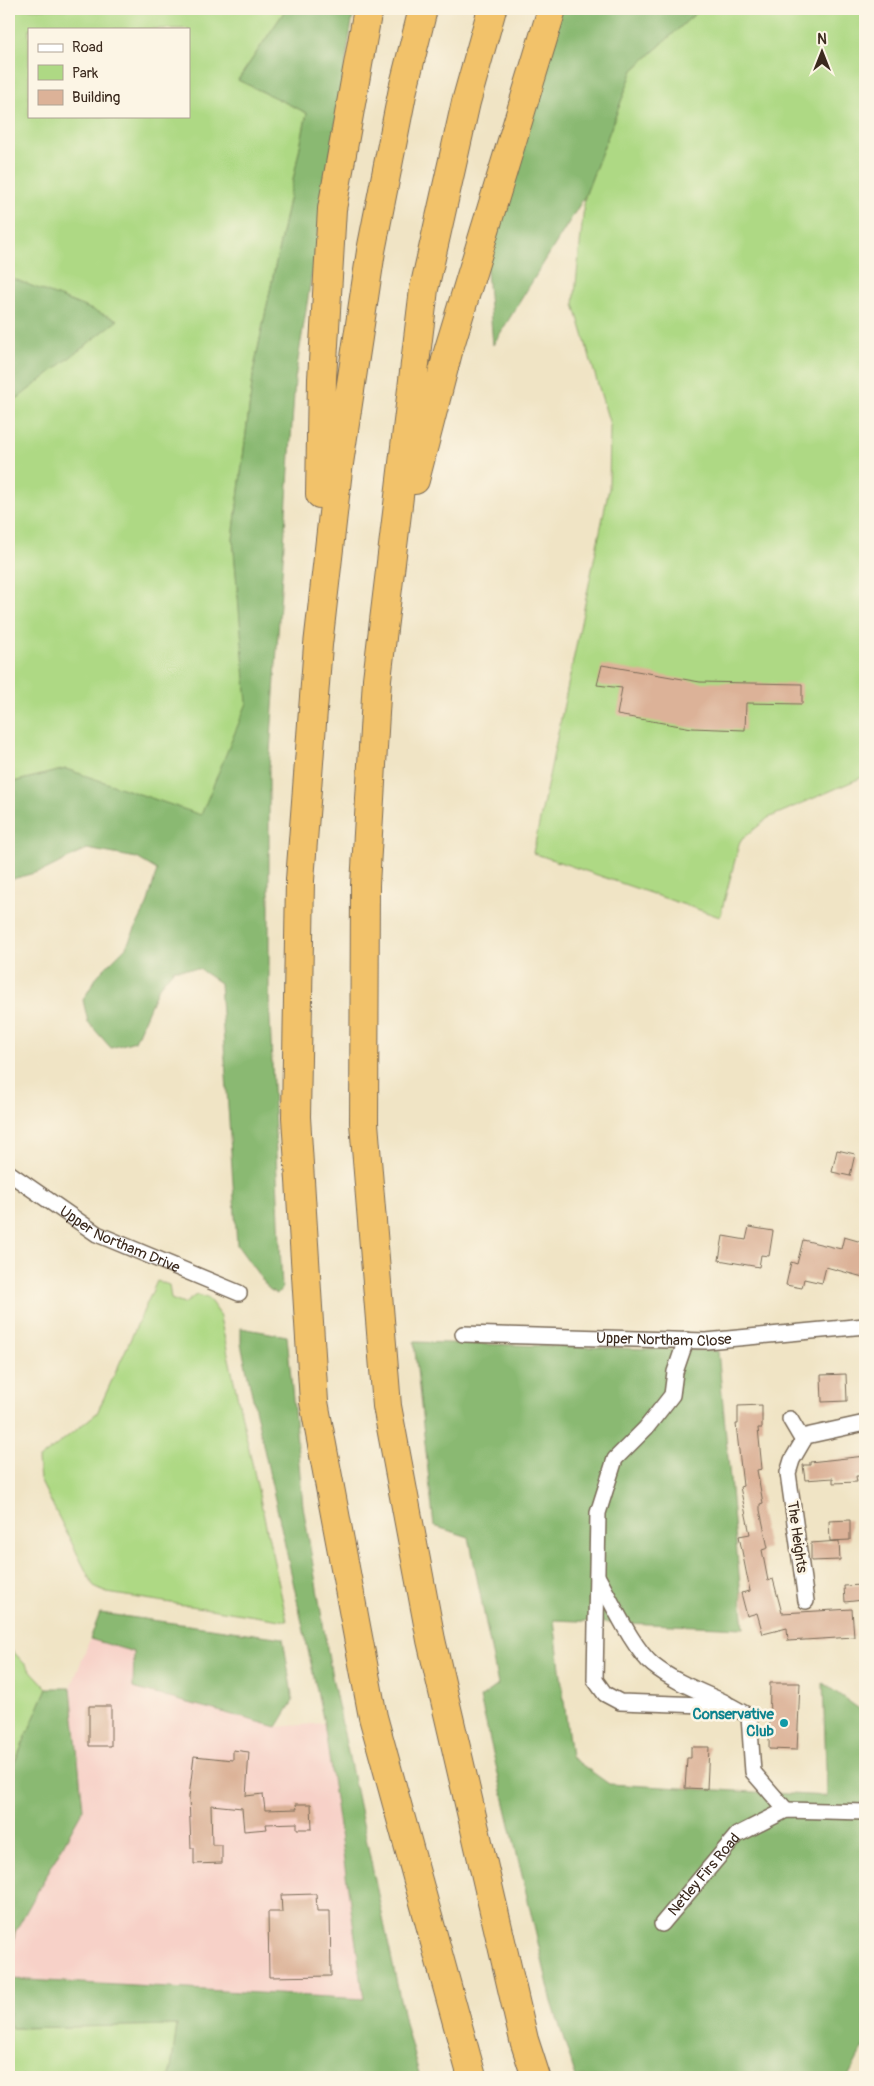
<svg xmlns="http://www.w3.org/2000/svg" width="874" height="2086" font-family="Pangolin,sans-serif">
	<rect width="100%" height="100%" fill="#fcf5e5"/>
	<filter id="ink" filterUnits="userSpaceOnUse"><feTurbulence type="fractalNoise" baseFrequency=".02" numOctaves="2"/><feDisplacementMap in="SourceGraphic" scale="10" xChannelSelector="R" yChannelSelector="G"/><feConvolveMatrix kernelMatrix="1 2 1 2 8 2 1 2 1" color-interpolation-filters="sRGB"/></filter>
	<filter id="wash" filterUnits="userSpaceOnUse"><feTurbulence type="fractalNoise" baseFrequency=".0096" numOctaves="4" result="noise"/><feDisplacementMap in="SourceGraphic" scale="20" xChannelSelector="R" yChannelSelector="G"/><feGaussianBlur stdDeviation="1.12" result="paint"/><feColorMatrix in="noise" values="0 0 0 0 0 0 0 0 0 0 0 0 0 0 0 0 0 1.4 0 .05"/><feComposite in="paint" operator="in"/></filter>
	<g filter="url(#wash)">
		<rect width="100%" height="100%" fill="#f0e4c5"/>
		<path fill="#f7d1c8" d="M 90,1639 L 134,1652 L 277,1727 L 324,1723 L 364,1999 L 10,1979 L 15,1932 L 83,1809 L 71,1688 Z"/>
		<path fill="#aed984" stroke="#748251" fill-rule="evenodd" d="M 9,9 L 286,9 L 238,80 L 307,113 L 254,368 L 233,539 L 248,703 L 201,816 L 66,769 L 9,783 L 9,405 L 117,320 L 9,278 ZM 29,29 L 189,29 L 189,116 L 29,116 Z
			M 703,9 L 865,9 L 865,776 L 768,818 L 740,841 L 720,917 L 533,853 L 609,488 L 610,425 L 574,304 L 585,196 L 633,70 L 698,11 Z
			M 157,1281 L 169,1285 L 171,1299 L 184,1304 L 196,1295 L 208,1298 L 219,1313 L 287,1621 L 107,1593 L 94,1587 L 40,1480 L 38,1460 L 97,1413 Z
			M 9,1647 L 47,1688 L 9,1776 Z
			M 9,2022 L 12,2028 L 177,2025 L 170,2077 L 9,2077 Z"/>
		<path fill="#8ab972" stroke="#627248" d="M 286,9 L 354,9 L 295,379 L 269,768 L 269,996 L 282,1289 L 277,1294 L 269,1289 L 237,1245 L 220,983 L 199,969 L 174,969 L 158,988 L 135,1041 L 111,1048 L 88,1022 L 83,1000 L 98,975 L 126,947 L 147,905 L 157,870 L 137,858 L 87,849 L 45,870 L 9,880 L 9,783 L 66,769 L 201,815 L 247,703 L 233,539 L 254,368 L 307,113 L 238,80 Z
			M 552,9 L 703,9 L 698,11 L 633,70 L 585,196 L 493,345 L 484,234 Z
			M 9,277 L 118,320 L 9,405 Z
			M 241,1328 L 287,1336 L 303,1506 L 332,1677 L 406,2027 L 420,2077 L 170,2077 L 177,2025 L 12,2028 L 9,2022 L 9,1776 L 47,1688 L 71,1688 L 83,1809 L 15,1932 L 10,1979 L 364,1999 L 324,1723 L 241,1344 Z
			M 414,1342 L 718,1351 L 744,1628 L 554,1620 L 571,1757 L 609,1784 L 827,1796 L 823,1683 L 865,1713 L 865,2044 L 848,2077 L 576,2077 L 552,2002 L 480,1698 L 498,1685 L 469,1537 L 434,1526 Z
			M 100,1613 L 283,1638 L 293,1701 L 277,1727 L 133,1688 L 134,1652 L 90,1639 Z"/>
		<g id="blocks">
			<path fill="#dcb298" d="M 602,665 L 700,682 L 802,684 L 802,704 L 746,703 L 745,730 L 692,728 L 617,715 L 622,688 L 597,685 Z
				M 837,1150 L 855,1154 L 850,1176 L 832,1172 Z
				M 749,1227 L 773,1231 L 769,1256 L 761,1255 L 759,1267 L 719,1260 L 723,1236 L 746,1240 Z
				M 844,1237 L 865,1243 L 863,1277 L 826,1267 L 822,1283 L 804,1279 L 802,1288 L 786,1285 L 791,1262 L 797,1264 L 803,1240 L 841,1249 Z
				M 846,1374 L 847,1401 L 822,1402 L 821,1375 Z
				M 762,1405 L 762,1428 L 758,1428 L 762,1469 L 757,1470 L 763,1503 L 760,1504 L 760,1510 L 768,1548 L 762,1550 L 768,1581 L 773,1579 L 782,1613 L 852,1609 L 854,1637 L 788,1641 L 787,1628 L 763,1634 L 757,1613 L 747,1616 L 741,1593 L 750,1591 L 739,1536 L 750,1534 L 740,1487 L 743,1486 L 736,1424 L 738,1424 L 738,1406 Z
				M 865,1456 L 865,1476 L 856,1476 L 857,1482 L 833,1483 L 833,1478 L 805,1480 L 803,1465 L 810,1465 L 810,1462 Z
				M 850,1520 L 850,1540 L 830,1541 L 829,1521 Z
				M 839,1541 L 840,1560 L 811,1561 L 811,1543 Z
				M 862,1585 L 863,1600 L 845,1602 L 844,1586 Z
				M 770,1683 L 800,1683 L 797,1750 L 769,1749 Z
				M 89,1706 L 111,1706 L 111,1746 L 89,1746 Z
				M 691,1747 L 709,1747 L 707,1789 L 685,1788 L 687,1758 L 691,1758 Z
				M 233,1750 L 249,1752 L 246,1796 L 263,1794 L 265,1810 L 297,1809 L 296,1804 L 311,1804 L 312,1829 L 297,1829 L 297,1823 L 266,1824 L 267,1829 L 244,1831 L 242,1808 L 211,1805 L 212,1845 L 222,1845 L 222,1863 L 194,1864 L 194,1848 L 191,1848 L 189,1797 L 194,1756 L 233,1760 Z
				M 316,1894 L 317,1911 L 330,1911 L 331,1976 L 269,1977 L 268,1912 L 282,1912 L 281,1895 Z"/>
		</g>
	</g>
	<g filter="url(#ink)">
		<use href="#blocks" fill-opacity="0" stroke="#7a6b58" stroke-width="1"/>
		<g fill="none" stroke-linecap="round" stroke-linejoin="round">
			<defs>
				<g id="minor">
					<path id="s1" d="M 9,1173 L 97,1234 L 239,1293"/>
					<path id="s2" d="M 463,1334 L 706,1341 L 865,1326"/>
					<path d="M 686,1340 L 675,1372 L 672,1395 L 646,1428 L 615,1459 L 598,1513 L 595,1680 L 605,1694 L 620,1702 L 731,1706 L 749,1716 L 753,1772 L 786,1810"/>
					<path d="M 790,1419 L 803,1441"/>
					<path d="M 597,1576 C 611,1600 633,1649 653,1665 C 674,1682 702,1692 726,1703"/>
					<path d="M 806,1601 L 788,1473 L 792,1460 L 806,1436 L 865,1423"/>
					<path id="s3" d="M 662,1924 L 737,1835 L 786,1810 L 865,1812"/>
				</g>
				<path id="motorway" d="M 423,9 L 403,89 L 371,251 L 338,470 L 318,645 L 300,880 L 296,1117 L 314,1402 L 373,1717 L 472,2077
					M 492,9 L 466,102 L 424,289 L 377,679 L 365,885 L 364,1123 L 387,1406 L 431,1640 L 524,2040 L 536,2077
					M 415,480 L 448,352 L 552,9
					M 320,494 L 322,379 L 332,209 L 368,9"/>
			</defs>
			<use href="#minor" stroke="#7a6b58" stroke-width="18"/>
			<use href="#motorway" stroke="#7a6b58" stroke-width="30"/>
			<use href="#minor" stroke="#fff" stroke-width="15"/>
			<use href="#motorway" stroke="#f2c26a" stroke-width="28"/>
		</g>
	</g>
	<circle fill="#0f9aa8" stroke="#fcf5e5" stroke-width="2" cx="784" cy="1723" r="5"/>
	<g text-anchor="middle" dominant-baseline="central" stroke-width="5" stroke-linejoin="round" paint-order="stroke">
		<g font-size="15" fill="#3b2a1e" stroke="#fcf5e5">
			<text stroke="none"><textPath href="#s1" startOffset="130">Upper Northam Drive</textPath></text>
			<text stroke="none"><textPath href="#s2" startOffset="201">Upper Northam Close</textPath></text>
			<text transform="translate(797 1537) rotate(82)">The Heights</text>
			<text stroke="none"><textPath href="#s3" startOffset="65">Netley Firs Road</textPath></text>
		</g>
		<g font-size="15" font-weight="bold" fill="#0d838f" stroke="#fcf5e5" text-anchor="end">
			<text x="774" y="1714">Conservative<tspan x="774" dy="17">Club</tspan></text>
		</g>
	</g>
	<rect width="874" height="2086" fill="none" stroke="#fcf5e5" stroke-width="30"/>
	<rect x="28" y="28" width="162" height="90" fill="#fcf5e5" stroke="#afa495"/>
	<rect x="38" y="44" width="25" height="8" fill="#ffffff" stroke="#afa495"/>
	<text x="72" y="52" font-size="15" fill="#3b2a1e">Road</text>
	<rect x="38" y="65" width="25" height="15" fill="#aed984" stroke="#afa495"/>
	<text x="72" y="78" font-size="15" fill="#3b2a1e">Park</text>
	<rect x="38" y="90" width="25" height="15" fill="#dcb298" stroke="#afa495"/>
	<text x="72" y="102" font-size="15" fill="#3b2a1e">Building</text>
	<g transform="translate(822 52)" stroke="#fcf5e5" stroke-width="4" paint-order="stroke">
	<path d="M0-4L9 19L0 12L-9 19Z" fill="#3b2a1e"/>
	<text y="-8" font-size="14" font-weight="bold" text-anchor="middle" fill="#3b2a1e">N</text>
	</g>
</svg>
